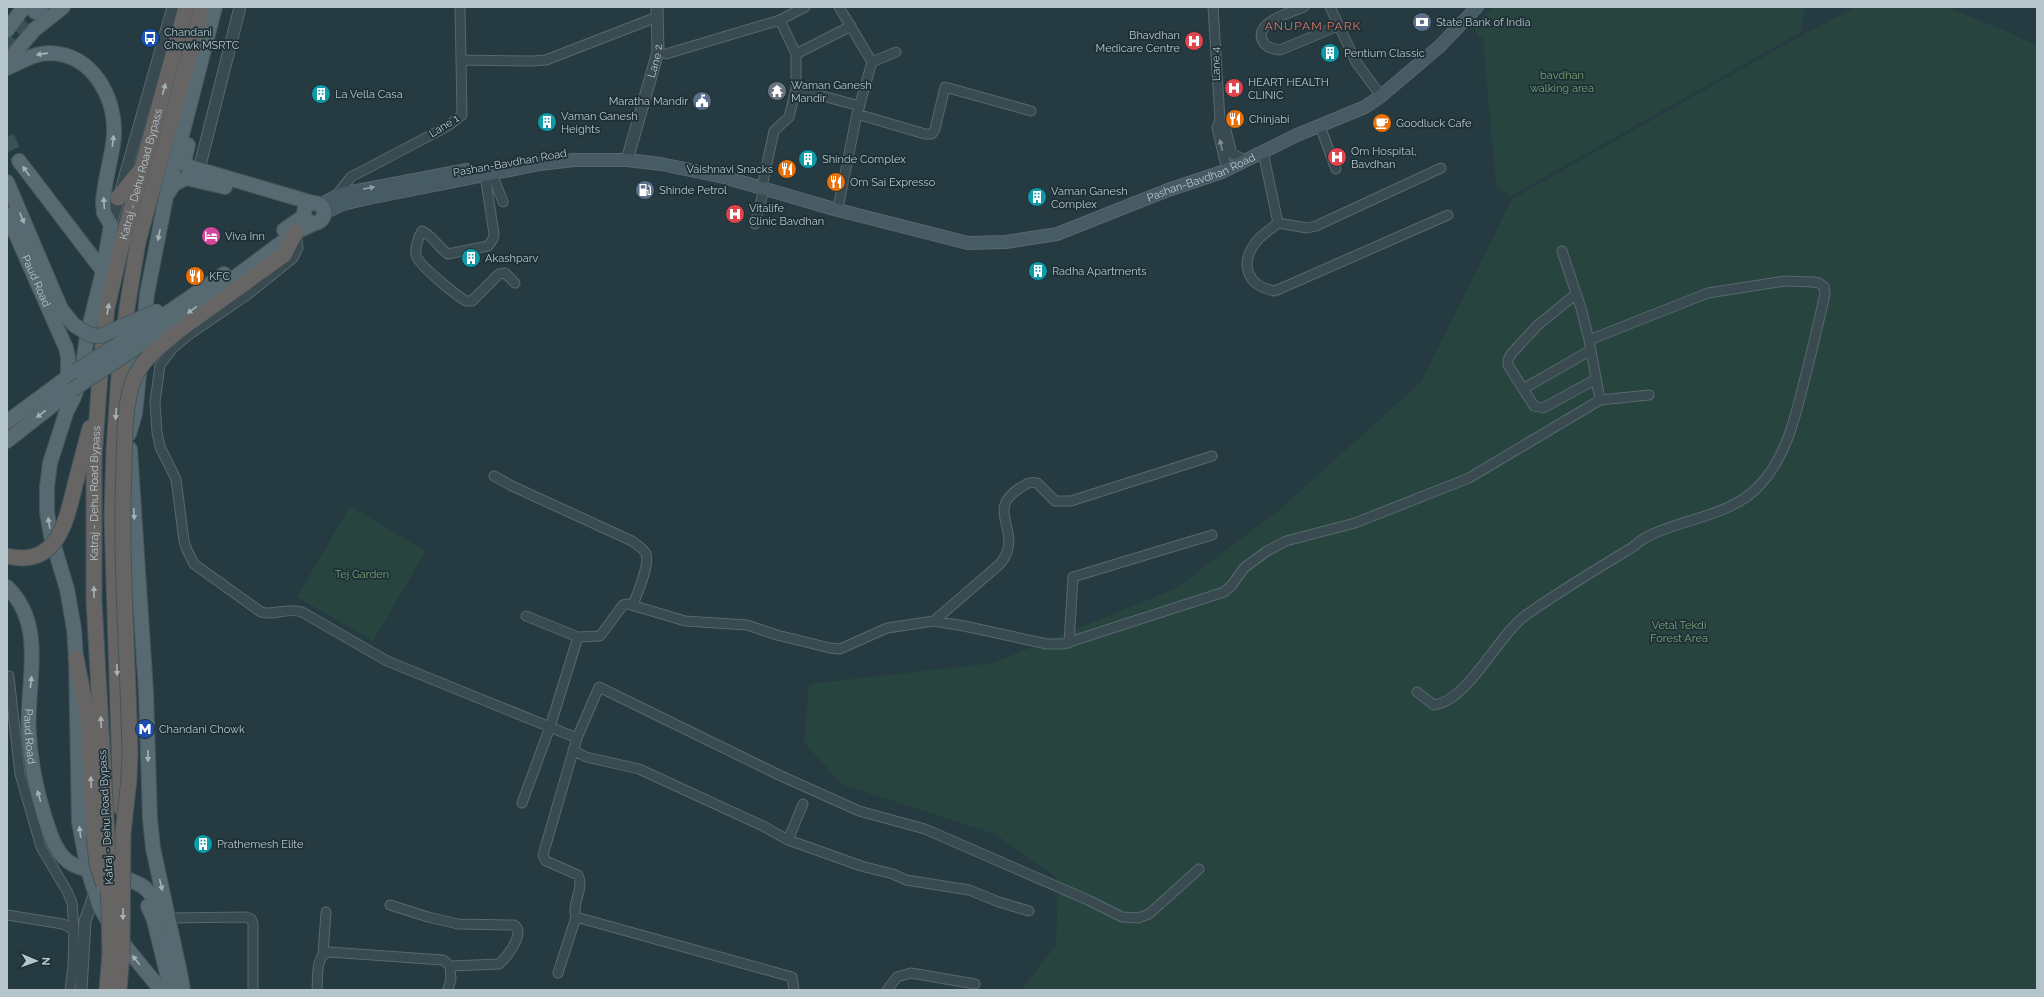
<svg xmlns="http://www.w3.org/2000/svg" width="2044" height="997" font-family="Raleway,sans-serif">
	<rect width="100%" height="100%" fill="#253a41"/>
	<path fill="#28443e" d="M 1493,7 L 1805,7 L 1801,32 L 1511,196 L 1496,187 L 1483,39 L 1479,37 L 1473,25 Z
		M 1856,7 L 1946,7 L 2013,34 L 2037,46 L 2037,990 L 1021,990 L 1056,945 L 1058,879 L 995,834 L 843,785 L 804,743 L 809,684 L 993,663 L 1176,588 L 1279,510 L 1421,382 L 1512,199 L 1802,35 Z
		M 317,204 L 322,218 L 315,222 L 305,212 L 309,205 Z
		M 350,506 L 426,551 L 373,641 L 297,597 Z"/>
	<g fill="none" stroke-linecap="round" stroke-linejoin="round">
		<path stroke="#3b4f56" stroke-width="14" stroke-dasharray="14 7" stroke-linecap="butt" d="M 7,51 L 35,12
			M 7,137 L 19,161"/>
		<defs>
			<path id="minor" d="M 839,7 L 872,62 L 857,114 L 839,203
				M 1213,7 L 1220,120 L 1217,128 L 1227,170
				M 1304,7 C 1292,12 1250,23 1264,43 C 1267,48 1274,49 1280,50 L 1338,26
				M 1330,7 L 1356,62 L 1381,96
				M 666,54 L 780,20 L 805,7
				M 796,54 L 851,26
				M 461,60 L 533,61 L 546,60 L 657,17
				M 872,62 L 896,52
				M 796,89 L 860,106
				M 857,114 L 925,134 L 932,134 L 935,129 L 945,87 L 1031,111
				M 1220,120 L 1225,126 L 1232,154 L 1246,160
				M 1320,126 L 1336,169
				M 1263,152 L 1278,223
				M 1441,168 L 1316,226 L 1307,228 L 1278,223 C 1271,229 1261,235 1256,242 C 1239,264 1247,286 1275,291 L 1448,215
				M 492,174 L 503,202
				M 485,175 L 494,234 L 493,239 L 488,246 L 448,254 C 440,249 430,233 422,231 C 418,237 415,248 416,255 C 418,265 456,295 466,301 L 472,301 L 499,274 L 505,273 L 515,283
				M 763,182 L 774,131 L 789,117 L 796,89 L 796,54 L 780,20
				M 336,196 L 351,177 L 448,126 L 462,115 L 460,7
				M 755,224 L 764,189
				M 296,233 L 298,248 L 293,258 L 247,295 L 187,336 L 173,348 L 160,365 L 155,402 L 157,432 L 160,447 L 176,479 L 184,541 L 187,550 L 194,564 L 261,612 C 275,616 288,607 302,612 L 387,661 L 577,738 L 543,855 L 546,861 L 578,875 C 585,888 571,904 576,917 L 792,977 L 794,990
				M 1562,251 L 1581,308 L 1589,340
				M 1576,294 L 1538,325 L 1511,354 L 1508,360 L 1508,365 L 1534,406 L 1543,408 L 1596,379
				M 1523,389 L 1591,350
				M 494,476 L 512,486 L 632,541 C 637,545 643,548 646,554 C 650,565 637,594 633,605
				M 934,621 L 1001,563 C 1025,531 983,511 1020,488 C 1026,484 1030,481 1037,483 L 1055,501 L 1071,501 L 1212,456
				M 578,637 L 600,636 L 623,605 L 628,604 L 685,621 L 747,625 L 777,635 L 830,648 L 840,649 L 887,628 L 934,621 L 964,626 L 1047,644 L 1063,644 L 1224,592 L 1232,585 L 1244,568 L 1267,551 L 1286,541 L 1355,523 L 1469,478 L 1600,400 L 1649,395
				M 1069,643 L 1073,577 L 1212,535
				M 7,676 L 9,676 L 20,774 L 41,847 L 67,891 L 72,903 L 74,930
				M 1417,692 L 1434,705 C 1469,700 1497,636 1526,615 C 1559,592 1593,571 1628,550 C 1634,547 1639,541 1645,538 C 1681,518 1727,518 1758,487 C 1785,459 1794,422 1803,386 C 1811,355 1818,325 1825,294 L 1824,287 L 1819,283 L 1813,282 L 1785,281 L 1708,293 L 1589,340 L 1600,400
				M 577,738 L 599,687 L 779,775 L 859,811 L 925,829 L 1088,900 L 1122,917 L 1138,918 L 1149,914 L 1199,869
				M 573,750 L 586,757 L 639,769 L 763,826 L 788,840 L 822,852 L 861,866 L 893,874 L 906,880 L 969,890 L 999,902 L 1029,911
				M 522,803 L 550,727 L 578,637 L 526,616
				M 788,840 L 803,804
				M 390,905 L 428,917 L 458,924 L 514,925 C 526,933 507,957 499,964 L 450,966
				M 7,915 L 63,924 L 74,930 L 73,966 L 70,990
				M 169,918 L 246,917 L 251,919 L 253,924 L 253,990
				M 323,954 L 326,912
				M 558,973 L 576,917
				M 317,990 C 318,979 315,955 329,952 L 443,960 L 450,966 L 451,979 L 448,990
				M 887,990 L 897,977 L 911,973 L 975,984"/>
			<g id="tertiary">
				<path id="s1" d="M 627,160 L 658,52 L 657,7"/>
				<path d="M 197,177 L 240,7"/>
				<path d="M 111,225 L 173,7"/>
				<path d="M 81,990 L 85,921 L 95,893"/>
			</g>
			<g id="secondary">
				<path d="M 320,205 L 341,194 L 467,170"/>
				<path id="s2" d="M 324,213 L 343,204 L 364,199 L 540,164 L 574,160 L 627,160 L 661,164 L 724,177 L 834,209 L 968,243 L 1006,242 L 1057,234 L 1168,190 L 1222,172 L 1297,135 L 1365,107 L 1381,96 L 1440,46 L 1477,7"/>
			</g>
			<g id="primary">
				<path d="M 35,12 L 41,7"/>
				<path d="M 7,30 L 24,7"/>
				<path d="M 7,62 L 34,30 L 63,7"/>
				<path d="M 7,68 C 21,62 34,53 50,53 C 93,54 116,98 114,136 C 112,159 104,180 103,203 L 104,213 L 111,225 L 103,271 L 87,336 L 82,374 L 74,397 L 66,413 L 50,463 L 47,487 L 47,512 L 51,536 L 67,589 L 74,629 L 76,658 L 79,822 L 88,870 L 99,905 L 116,935 L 161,990"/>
				<path d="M 188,145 L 184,161 L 187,166 L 313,203"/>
				<path d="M 19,161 L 103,271"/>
				<path d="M 7,182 L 61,309 L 74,325"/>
				<path d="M 168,193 L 174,184 L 186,178 L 225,187"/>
				<circle cx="314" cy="213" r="10"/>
				<path id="s3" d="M 7,214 L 66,348 L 68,357 L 68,377"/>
				<path d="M 284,230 L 304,216"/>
				<path d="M 163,316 L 224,274"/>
				<path d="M 172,324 L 296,232 L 315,223"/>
				<path d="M 127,351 L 127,394"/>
				<path d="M 7,422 L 76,371"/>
				<path d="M 129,434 L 135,414 L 147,294 L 166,197 L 215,7"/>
				<path d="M 7,441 L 72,390"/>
				<path d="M 130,449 L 146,692 L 150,819 L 153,848 L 180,973"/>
				<path id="s4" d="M 7,587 C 48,626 25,687 29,735 C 31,768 39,802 50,833 C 57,852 66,866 87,869 C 91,870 97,869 102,870 C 110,872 119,876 127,879 C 135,882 143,885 148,891 C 155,898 158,909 163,917"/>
				<path d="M 148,906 L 154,920 L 171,990"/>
				<path d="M 176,964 L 180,973 L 183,990"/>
			</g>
			<g id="trunk">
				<path d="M 118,198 L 139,172"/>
				<path d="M 177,332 L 284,255 L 296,232"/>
				<path d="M 75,485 L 90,428"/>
				<path d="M 76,658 L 88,719 L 94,835"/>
				<path d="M 121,808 L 112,516 L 114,449 L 119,374 L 127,308 L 138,242 L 202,7"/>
				<path id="s5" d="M 107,836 L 94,601 L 94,459 L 101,362 L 107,308 L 122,243 L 186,7"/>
				<path d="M 107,990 L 110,953"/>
				<path d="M 119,990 L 122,954"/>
			</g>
		</defs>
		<use href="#minor" stroke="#57686e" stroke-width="11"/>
		<use href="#tertiary" stroke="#57686e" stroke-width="13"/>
		<use href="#secondary" stroke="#57686e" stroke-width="14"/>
		<use href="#primary" stroke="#46575d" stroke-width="16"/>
		<use href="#trunk" stroke="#44555b" stroke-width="17"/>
		<use href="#minor" stroke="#394b51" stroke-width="9"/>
		<use href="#tertiary" stroke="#394b51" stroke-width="11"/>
		<use href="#secondary" stroke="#475b64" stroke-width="12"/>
		<use href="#primary" stroke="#576a71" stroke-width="14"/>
		<use href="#trunk" stroke="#676564" stroke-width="15"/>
		<defs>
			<path id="primary-bridge" d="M 74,325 L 90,335 L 100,336 L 157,311
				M 76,371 L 163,316
				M 72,390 L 172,324"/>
			<path id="trunk-bridge" d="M 7,556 C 57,568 66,522 75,485
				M 94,835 L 97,864 L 104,885
				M 107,836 L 110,953
				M 122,954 L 123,833 L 129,779 L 130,752 C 128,657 120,561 124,465 C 125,438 124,407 133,381 C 141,360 160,346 177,332"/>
		</defs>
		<use href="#primary-bridge" stroke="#46575d" stroke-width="16" stroke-linecap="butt"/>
		<use href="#trunk-bridge" stroke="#44555b" stroke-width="17" stroke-linecap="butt"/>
		<use href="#primary-bridge" stroke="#576a71" stroke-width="14"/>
		<use href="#trunk-bridge" stroke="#676564" stroke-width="15"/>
	</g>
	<defs><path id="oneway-solid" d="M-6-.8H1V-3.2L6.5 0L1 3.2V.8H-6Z"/></defs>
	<g fill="#a3b3b9">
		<use href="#oneway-solid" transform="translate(42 54) rotate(172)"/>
		<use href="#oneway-solid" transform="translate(113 141) rotate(-83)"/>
		<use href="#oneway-solid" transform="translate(26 171) rotate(-126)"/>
		<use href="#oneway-solid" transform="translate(104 203) rotate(-93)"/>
		<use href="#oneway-solid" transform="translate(22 218) rotate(67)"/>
		<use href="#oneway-solid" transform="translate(159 235) rotate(101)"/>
		<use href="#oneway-solid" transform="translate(192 310) rotate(144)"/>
		<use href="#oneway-solid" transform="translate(41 414) rotate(142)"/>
		<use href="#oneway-solid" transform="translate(134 514) rotate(87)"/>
		<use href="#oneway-solid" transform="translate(49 523) rotate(-99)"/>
		<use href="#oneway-solid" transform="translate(31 682) rotate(-84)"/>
		<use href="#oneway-solid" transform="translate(148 756) rotate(89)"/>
		<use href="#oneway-solid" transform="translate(39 796) rotate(-106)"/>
		<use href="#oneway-solid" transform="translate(80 832) rotate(-98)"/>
		<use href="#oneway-solid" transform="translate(161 885) rotate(77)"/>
		<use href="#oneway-solid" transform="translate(136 960) rotate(-129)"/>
	</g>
	<g fill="#a6b2b6">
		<use href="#oneway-solid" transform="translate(164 89) rotate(-75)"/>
		<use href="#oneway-solid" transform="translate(108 309) rotate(-80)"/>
		<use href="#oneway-solid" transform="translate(116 414) rotate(94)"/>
		<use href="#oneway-solid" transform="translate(94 592) rotate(-90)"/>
		<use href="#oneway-solid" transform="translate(117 670) rotate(88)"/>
		<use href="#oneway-solid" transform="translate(101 722) rotate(-93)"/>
		<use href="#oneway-solid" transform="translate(91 782) rotate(-93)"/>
		<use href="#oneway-solid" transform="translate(123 914) rotate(91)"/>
	</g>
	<use fill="#7e8e94" href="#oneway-solid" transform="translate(1221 145) rotate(-103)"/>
	<use fill="#8fa0a7" href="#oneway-solid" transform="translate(369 188) rotate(-11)"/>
	<defs>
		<symbol id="bank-disc" viewBox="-11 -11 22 22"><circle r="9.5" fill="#5c6f8a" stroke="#1e3036"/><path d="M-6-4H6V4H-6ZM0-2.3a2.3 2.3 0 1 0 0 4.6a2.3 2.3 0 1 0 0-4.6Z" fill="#fff"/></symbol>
		<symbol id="bus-disc" viewBox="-11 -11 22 22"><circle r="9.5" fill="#1a4fb4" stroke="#1e3036"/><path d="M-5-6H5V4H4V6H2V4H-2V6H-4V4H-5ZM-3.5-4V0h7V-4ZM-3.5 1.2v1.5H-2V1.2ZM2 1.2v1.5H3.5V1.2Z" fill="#fff"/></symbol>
		<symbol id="hospital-disc" viewBox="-11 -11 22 22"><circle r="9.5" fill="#e0444e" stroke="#1e3036"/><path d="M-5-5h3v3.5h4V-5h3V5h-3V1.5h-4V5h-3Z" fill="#fff"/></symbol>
		<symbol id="building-disc" viewBox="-11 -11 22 22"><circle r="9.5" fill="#0f9aa8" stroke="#1e3036"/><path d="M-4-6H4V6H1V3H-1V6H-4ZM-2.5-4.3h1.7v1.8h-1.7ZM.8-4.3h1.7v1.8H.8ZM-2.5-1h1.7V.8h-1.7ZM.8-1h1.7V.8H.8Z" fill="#fff"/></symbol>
		<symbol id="temple-disc" viewBox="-11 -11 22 22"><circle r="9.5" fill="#6b7280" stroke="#1e3036"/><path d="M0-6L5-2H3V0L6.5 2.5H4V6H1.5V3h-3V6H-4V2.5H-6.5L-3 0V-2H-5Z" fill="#fff"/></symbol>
		<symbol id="civic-disc" viewBox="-11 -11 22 22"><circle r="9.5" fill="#5c6f8a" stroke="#1e3036"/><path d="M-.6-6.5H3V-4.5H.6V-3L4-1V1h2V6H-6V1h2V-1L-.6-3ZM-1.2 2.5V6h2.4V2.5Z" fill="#fff"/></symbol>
		<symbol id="restaurant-disc" viewBox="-11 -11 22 22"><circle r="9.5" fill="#e8710a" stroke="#1e3036"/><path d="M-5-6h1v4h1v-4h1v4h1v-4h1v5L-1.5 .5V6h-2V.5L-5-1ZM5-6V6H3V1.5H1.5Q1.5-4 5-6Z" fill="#fff"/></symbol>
		<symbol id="cafe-disc" viewBox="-11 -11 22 22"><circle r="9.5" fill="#e8710a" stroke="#1e3036"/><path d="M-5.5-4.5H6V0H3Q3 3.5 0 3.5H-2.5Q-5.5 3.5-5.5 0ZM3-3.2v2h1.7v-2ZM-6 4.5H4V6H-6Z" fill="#fff"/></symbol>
		<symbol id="fuel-disc" viewBox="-11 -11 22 22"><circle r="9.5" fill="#5c6f8a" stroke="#1e3036"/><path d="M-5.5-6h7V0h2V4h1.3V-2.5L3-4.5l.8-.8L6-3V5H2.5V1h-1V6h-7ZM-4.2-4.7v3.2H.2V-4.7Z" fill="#fff"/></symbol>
		<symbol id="hotel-disc" viewBox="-11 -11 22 22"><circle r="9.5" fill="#d1479c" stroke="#1e3036"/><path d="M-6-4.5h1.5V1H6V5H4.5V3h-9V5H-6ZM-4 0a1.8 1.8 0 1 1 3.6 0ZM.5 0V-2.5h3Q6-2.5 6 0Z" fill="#fff"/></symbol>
		<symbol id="metro-disc" viewBox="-11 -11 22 22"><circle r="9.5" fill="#1a4fb4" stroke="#1e3036"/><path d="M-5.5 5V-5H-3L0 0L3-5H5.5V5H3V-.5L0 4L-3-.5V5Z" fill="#fff"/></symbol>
	</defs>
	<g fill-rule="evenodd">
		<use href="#bank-disc" x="1411" y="11" width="22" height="22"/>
		<use href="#bus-disc" x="139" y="27" width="22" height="22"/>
		<use href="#hospital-disc" x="1183" y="30" width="22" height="22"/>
		<use href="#building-disc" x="1319" y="42" width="22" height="22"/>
		<use href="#hospital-disc" x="1223" y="77" width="22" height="22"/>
		<use href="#temple-disc" x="766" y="80" width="22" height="22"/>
		<use href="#building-disc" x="310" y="83" width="22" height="22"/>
		<use href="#civic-disc" x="691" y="90" width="22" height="22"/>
		<use href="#restaurant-disc" x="1224" y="108" width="22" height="22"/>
		<use href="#building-disc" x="536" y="111" width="22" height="22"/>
		<use href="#cafe-disc" x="1371" y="112" width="22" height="22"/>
		<use href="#hospital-disc" x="1326" y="146" width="22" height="22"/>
		<use href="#building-disc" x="797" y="148" width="22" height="22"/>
		<use href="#restaurant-disc" x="776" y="158" width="22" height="22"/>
		<use href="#restaurant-disc" x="825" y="171" width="22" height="22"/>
		<use href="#fuel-disc" x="634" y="179" width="22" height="22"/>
		<use href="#building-disc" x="1026" y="186" width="22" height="22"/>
		<use href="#hospital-disc" x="724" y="203" width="22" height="22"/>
		<use href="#hotel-disc" x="200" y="225" width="22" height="22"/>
		<use href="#building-disc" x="460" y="247" width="22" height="22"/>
		<use href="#building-disc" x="1027" y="260" width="22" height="22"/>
		<use href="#restaurant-disc" x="184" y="265" width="22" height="22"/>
		<use href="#metro-disc" x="134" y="718" width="22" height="22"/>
		<use href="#building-disc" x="192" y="833" width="22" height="22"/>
	</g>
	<g text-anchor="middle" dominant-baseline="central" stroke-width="3.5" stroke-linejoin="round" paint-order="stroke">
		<g font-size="11" fill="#b6c5cb" stroke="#1e3036" text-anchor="start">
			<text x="1436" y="22">State Bank of India</text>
			<text x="164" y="32">Chandani<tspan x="164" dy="13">Chowk MSRTC</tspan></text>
			<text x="1180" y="35" text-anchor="end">Bhavdhan<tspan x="1180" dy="13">Medicare Centre</tspan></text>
			<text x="1344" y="53">Pentium Classic</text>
			<text x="1248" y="82">HEART HEALTH<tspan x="1248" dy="13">CLINIC</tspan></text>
			<text x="791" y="85">Waman Ganesh<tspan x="791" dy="13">Mandir</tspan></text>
			<text x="335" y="94">La Vella Casa</text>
			<text x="688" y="101" text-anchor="end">Maratha Mandir</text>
			<text x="561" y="116">Vaman Ganesh<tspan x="561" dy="13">Heights</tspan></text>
			<text x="1249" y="119">Chinjabi</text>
			<text x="1396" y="123">Goodluck Cafe</text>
			<text x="1351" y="151">Om Hospital,<tspan x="1351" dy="13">Bavdhan</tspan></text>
			<text x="822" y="159">Shinde Complex</text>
			<text x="773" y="169" text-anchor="end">Vaishnavi Snacks</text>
			<text x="850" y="182">Om Sai Expresso</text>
			<text x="659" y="190">Shinde Petrol</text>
			<text x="1051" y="191">Vaman Ganesh<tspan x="1051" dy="13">Complex</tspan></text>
			<text x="749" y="208">Vitalife<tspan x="749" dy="13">Clinic Bavdhan</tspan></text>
			<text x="225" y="236">Viva Inn</text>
			<text x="485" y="258">Akashparv</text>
			<text x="1052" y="271">Radha Apartments</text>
			<text x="209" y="276">KFC</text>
			<text x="159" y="729">Chandani Chowk</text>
			<text x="217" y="844">Prathemesh Elite</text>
		</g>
		<g font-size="11" fill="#b6c5cb" stroke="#1e3036">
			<text stroke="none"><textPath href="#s1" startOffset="103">Lane 2</textPath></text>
			<text transform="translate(1216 64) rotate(-92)">Lane 4</text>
			<text transform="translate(444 126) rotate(-32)">Lane 1</text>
			<text transform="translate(510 163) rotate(-10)">Pashan-Bavdhan Road</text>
			<text stroke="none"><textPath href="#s5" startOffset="667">Katraj - Dehu Road Bypass</textPath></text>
			<text stroke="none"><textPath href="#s2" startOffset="905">Pashan-Bavdhan Road</textPath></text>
			<text stroke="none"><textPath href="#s3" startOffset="73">Paud Road</textPath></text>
			<text stroke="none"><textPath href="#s5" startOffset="343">Katraj - Dehu Road Bypass</textPath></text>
			<text stroke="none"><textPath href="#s4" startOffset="156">Paud Road</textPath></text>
			<text transform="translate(106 817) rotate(-93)">Katraj - Dehu Road Bypass</text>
		</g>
		<g font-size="11" fill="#78a273" stroke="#1e3036">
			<text x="1562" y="75">bavdhan<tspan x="1562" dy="13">walking area</tspan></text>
			<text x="362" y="574">Tej Garden</text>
			<text x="1679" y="625">Vetal Tekdi<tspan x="1679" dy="13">Forest Area</tspan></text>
		</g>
		<g font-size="12" letter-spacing="1" fill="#db786c" stroke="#1e3036">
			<text x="1313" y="26">ANUPAM PARK</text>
		</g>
	</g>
	<rect width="2044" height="997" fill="none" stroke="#b6c5cb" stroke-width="16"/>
	<g transform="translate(36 961) rotate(92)" stroke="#1e3036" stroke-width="3" paint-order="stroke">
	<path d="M0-3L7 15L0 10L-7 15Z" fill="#b6c5cb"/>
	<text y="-6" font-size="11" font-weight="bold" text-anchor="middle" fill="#b6c5cb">N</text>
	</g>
</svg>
